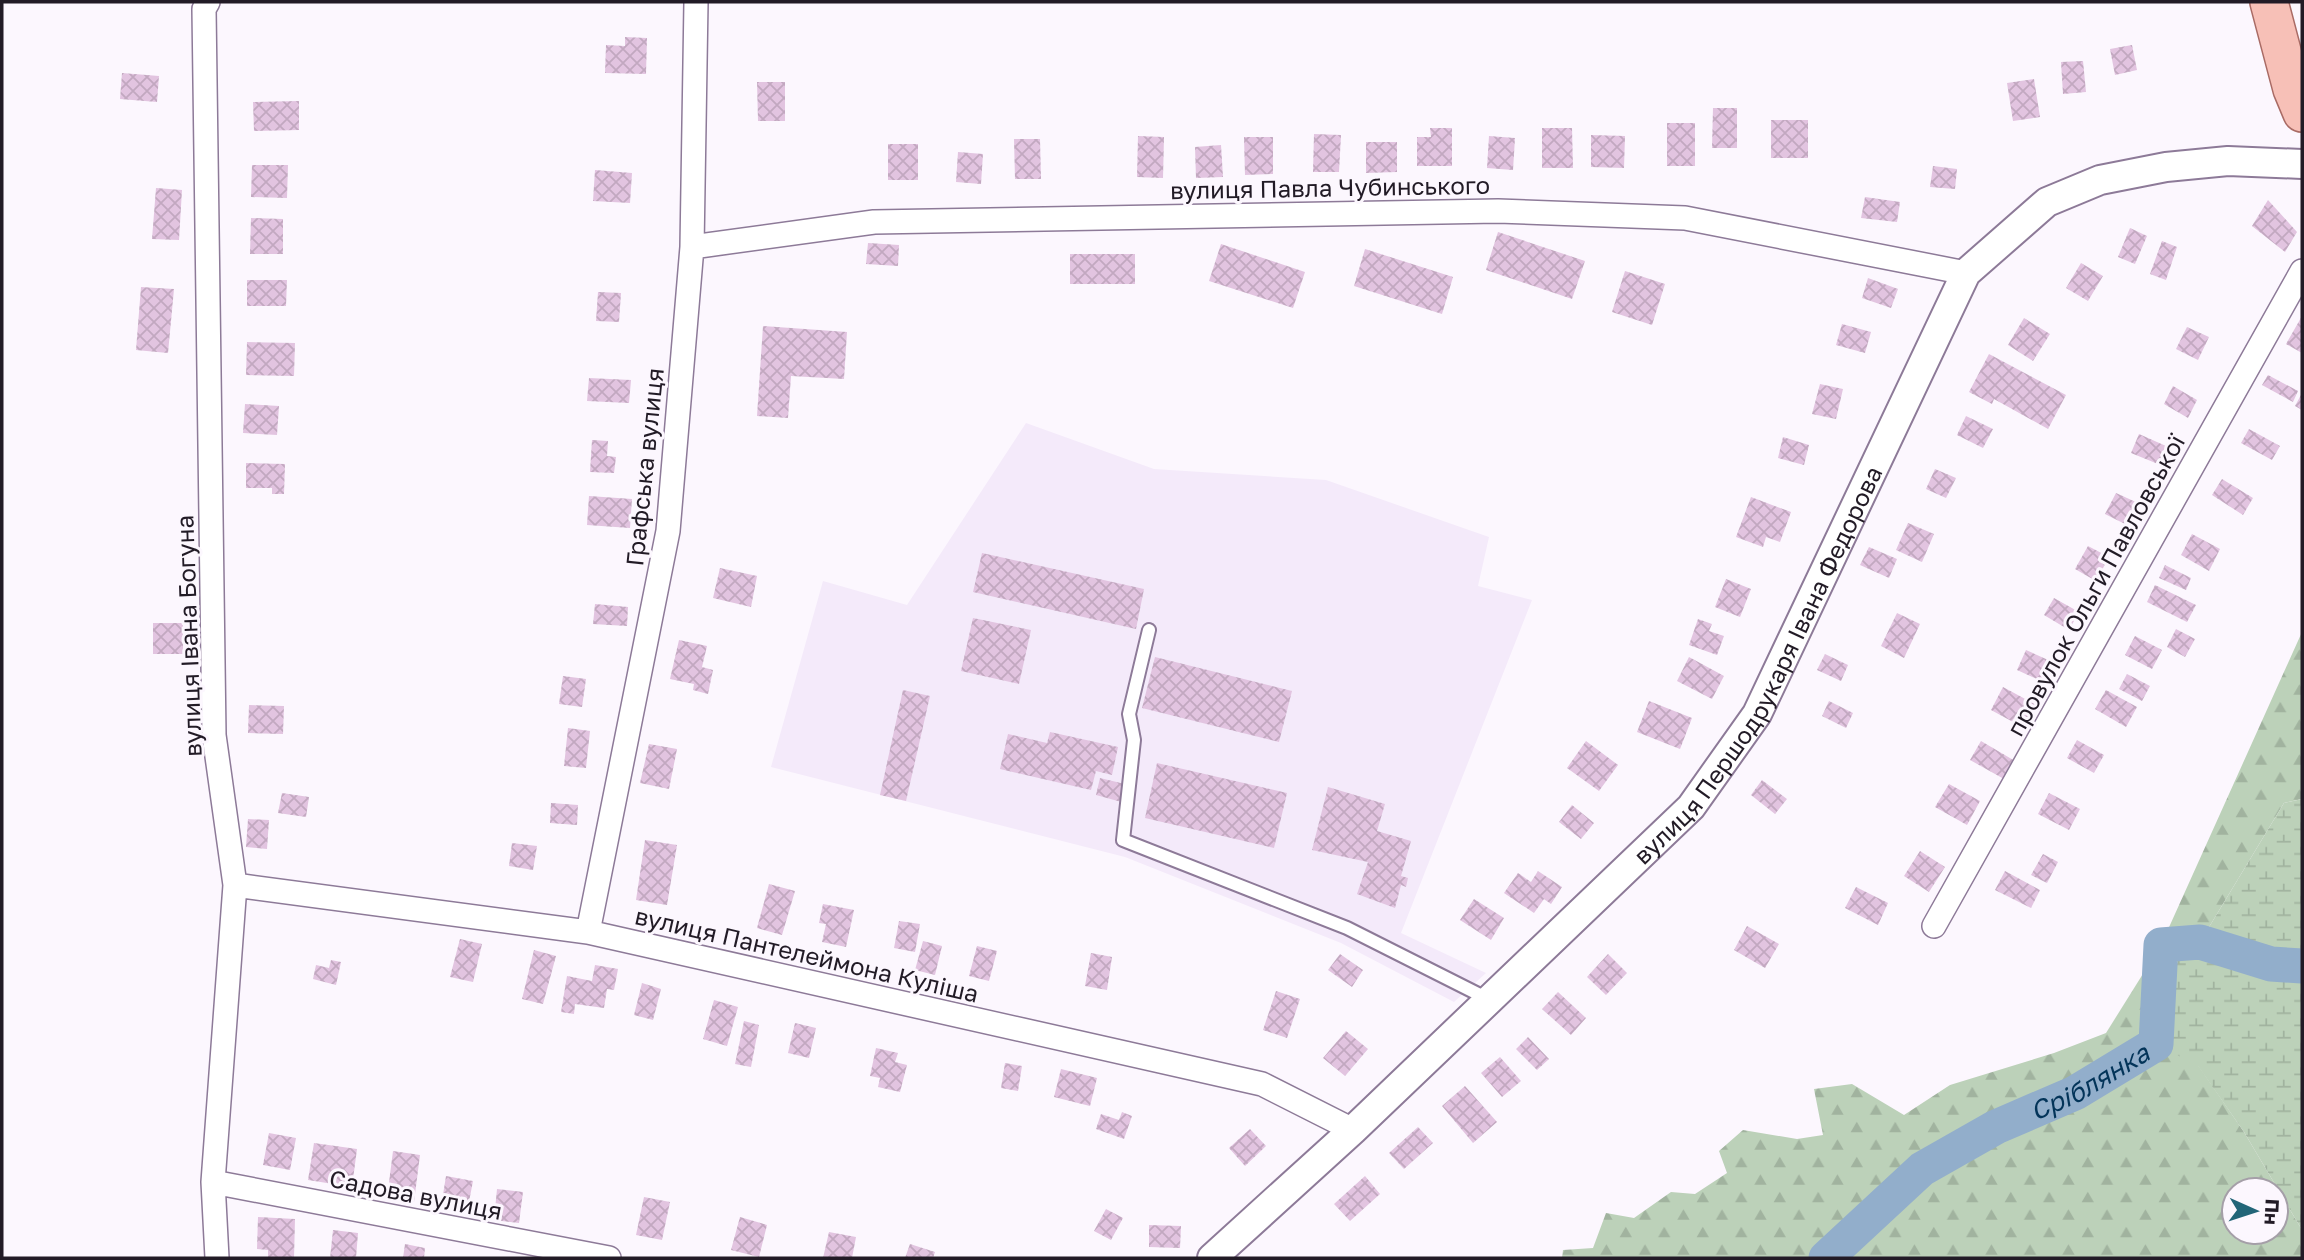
<svg xmlns="http://www.w3.org/2000/svg" width="2304" height="1260" font-family="'Golos Text',sans-serif">
	<defs>
		<pattern id="forest-firs" width="22" height="20" patternUnits="userSpaceOnUse" patternTransform="scale(1.75)"><rect width="22" height="20" fill="#bcd1b9"/><path d="M5 1l3.5 6h-7zM16 11l3.5 6h-7z" fill="#a1b39f"/></pattern>
		<pattern id="wetland-marsh" width="20" height="14" patternUnits="userSpaceOnUse" patternTransform="scale(1.75)"><rect width="20" height="14" fill="#bcd1b9"/><path d="M1 5h8M5 5V1M11 12h8M15 12V8" fill="none" stroke="#a1b39f"/></pattern>
		<pattern id="building-cross-hatch" width="8" height="8" patternUnits="userSpaceOnUse" patternTransform="scale(1.75)"><rect width="8" height="8" fill="#e2c4e0"/><path d="M0 0l8 8M0 8l8-8" fill="none" stroke="#c2a8c0"/></pattern>
	</defs>
	<rect width="100%" height="100%" fill="#fcf7fe"/>
	<path fill="#f4eafa" d="M 1026,423 L 1154,469 L 1326,480 L 1489,537 L 1478,586 L 1532,600 L 1401,933 L 1486,973 L 1454,1002 L 1341,943 L 1125,857 L 771,767 L 823,581 L 907,605 Z"/>
	<path fill="url(#forest-firs)" fill-rule="evenodd" d="M 2302,632 L 2302,799 L 2284,803 L 2200,942 L 2161,945 L 2158,1007 L 2244,1132 L 2302,1230 L 2302,1258 L 1562,1258 L 1563,1250 L 1593,1248 L 1606,1213 L 1634,1218 L 1671,1192 L 1695,1194 L 1727,1173 L 1719,1151 L 1743,1130 L 1797,1139 L 1823,1135 L 1814,1089 L 1852,1084 L 1904,1115 L 1950,1085 L 2054,1053 L 2106,1033 L 2161,945 ZM 2234,1190 L 2276,1190 L 2276,1232 L 2234,1232 Z"/>
	<path fill="url(#wetland-marsh)" d="M 2302,799 L 2302,1230 L 2244,1132 L 2198,1066 L 2156,1044 L 2161,945 L 2200,942 L 2284,803 Z"/>
	<g fill="none" stroke-linecap="round" stroke-linejoin="round">
		<path stroke="#92aecb" stroke-width="35" id="s1" d="M 1826,1258 L 1922,1169 L 1996,1127 L 2075,1093 L 2156,1044 L 2161,945 L 2200,942 L 2271,964 L 2302,966"/>
	</g>
	<path fill="url(#building-cross-hatch)" d="M 625,37 L 647,38 L 646,74 L 605,73 L 606,45 L 625,46 Z
		M 2132,45 L 2137,70 L 2115,75 L 2110,49 Z
		M 2083,61 L 2086,92 L 2063,94 L 2061,62 Z
		M 122,73 L 159,76 L 157,102 L 120,99 Z
		M 2034,79 L 2040,117 L 2013,121 L 2007,83 Z
		M 757,82 L 785,82 L 785,121 L 758,121 Z
		M 299,101 L 299,130 L 254,131 L 253,102 Z
		M 1713,108 L 1737,108 L 1737,148 L 1712,148 Z
		M 1771,120 L 1808,120 L 1808,158 L 1771,158 Z
		M 1667,123 L 1695,123 L 1695,166 L 1667,166 Z
		M 1430,128 L 1452,128 L 1452,166 L 1417,166 L 1417,137 L 1431,137 Z
		M 1542,128 L 1572,128 L 1573,168 L 1542,168 Z
		M 1314,134 L 1341,135 L 1339,172 L 1313,172 Z
		M 1591,135 L 1625,136 L 1624,168 L 1591,167 Z
		M 1138,136 L 1164,137 L 1163,178 L 1137,177 Z
		M 1489,136 L 1515,138 L 1513,170 L 1487,168 Z
		M 1244,137 L 1273,137 L 1273,174 L 1245,175 Z
		M 1014,139 L 1040,139 L 1041,179 L 1015,179 Z
		M 1366,142 L 1397,142 L 1397,172 L 1366,173 Z
		M 888,144 L 918,144 L 918,180 L 888,180 Z
		M 1221,145 L 1223,177 L 1196,178 L 1195,147 Z
		M 958,152 L 983,154 L 981,184 L 956,182 Z
		M 252,165 L 288,165 L 287,198 L 251,197 Z
		M 1933,166 L 1957,169 L 1955,189 L 1930,187 Z
		M 595,170 L 632,173 L 630,203 L 593,201 Z
		M 156,188 L 182,190 L 179,240 L 152,239 Z
		M 1865,197 L 1900,202 L 1897,222 L 1861,218 Z
		M 2268,200 L 2297,232 L 2285,252 L 2252,226 Z
		M 251,218 L 283,219 L 283,254 L 250,254 Z
		M 2130,228 L 2147,236 L 2135,264 L 2118,257 Z
		M 1498,232 L 1585,261 L 1572,299 L 1486,270 Z
		M 2162,241 L 2177,247 L 2166,280 L 2150,274 Z
		M 868,243 L 899,245 L 898,266 L 866,264 Z
		M 1221,244 L 1305,272 L 1293,308 L 1209,281 Z
		M 1365,249 L 1453,277 L 1442,314 L 1354,286 Z
		M 1070,254 L 1135,254 L 1135,284 L 1070,284 Z
		M 2081,263 L 2103,276 L 2088,301 L 2066,288 Z
		M 1625,271 L 1665,284 L 1652,325 L 1612,312 Z
		M 1868,278 L 1898,289 L 1891,308 L 1862,298 Z
		M 247,280 L 287,280 L 286,306 L 247,306 Z
		M 141,287 L 174,289 L 168,353 L 136,350 Z
		M 598,292 L 621,293 L 619,322 L 596,321 Z
		M 2302,316 L 2302,353 L 2286,344 Z
		M 2024,318 L 2050,334 L 2033,361 L 2008,345 Z
		M 1842,324 L 1871,332 L 1865,353 L 1836,345 Z
		M 763,326 L 847,332 L 844,379 L 791,376 L 788,418 L 757,416 Z
		M 2187,327 L 2209,337 L 2198,360 L 2176,349 Z
		M 247,342 L 295,343 L 294,376 L 246,375 Z
		M 1989,354 L 2066,395 L 2048,429 L 1994,399 L 1992,404 L 1969,392 Z
		M 2268,375 L 2298,391 L 2293,402 L 2262,385 Z
		M 589,378 L 631,380 L 629,403 L 587,401 Z
		M 1820,384 L 1843,389 L 1836,419 L 1812,414 Z
		M 2173,386 L 2197,400 L 2188,418 L 2164,404 Z
		M 2302,393 L 2302,410 L 2295,406 Z
		M 245,404 L 279,406 L 277,435 L 243,433 Z
		M 1966,416 L 1993,429 L 1983,448 L 1957,435 Z
		M 2249,429 L 2280,446 L 2272,460 L 2241,443 Z
		M 2139,434 L 2166,446 L 2158,464 L 2131,453 Z
		M 1783,437 L 1809,445 L 1804,465 L 1778,458 Z
		M 592,440 L 608,441 L 607,456 L 616,457 L 614,473 L 590,472 Z
		M 246,463 L 285,464 L 284,494 L 272,494 L 272,488 L 246,488 Z
		M 1935,469 L 1956,478 L 1946,498 L 1926,489 Z
		M 2222,479 L 2253,498 L 2243,515 L 2212,495 Z
		M 2116,493 L 2138,503 L 2127,525 L 2105,514 Z
		M 589,496 L 632,499 L 630,528 L 587,525 Z
		M 1751,497 L 1791,512 L 1780,542 L 1766,537 L 1763,547 L 1736,537 Z
		M 1908,523 L 1934,534 L 1922,562 L 1896,550 Z
		M 2192,534 L 2220,549 L 2209,571 L 2181,555 Z
		M 2088,546 L 2109,557 L 2096,581 L 2075,569 Z
		M 1869,547 L 1897,559 L 1889,578 L 1860,565 Z
		M 982,553 L 1144,589 L 1136,629 L 973,592 Z
		M 2165,565 L 2191,578 L 2186,590 L 2159,578 Z
		M 720,568 L 757,576 L 751,607 L 713,598 Z
		M 1726,579 L 1751,589 L 1740,617 L 1715,607 Z
		M 2155,585 L 2196,605 L 2187,622 L 2147,602 Z
		M 2054,598 L 2079,612 L 2069,630 L 2044,615 Z
		M 595,604 L 628,607 L 627,626 L 593,624 Z
		M 1897,613 L 1920,624 L 1904,658 L 1881,646 Z
		M 973,618 L 1031,630 L 1019,684 L 961,671 Z
		M 1698,619 L 1712,624 L 1709,631 L 1724,636 L 1717,655 L 1689,645 Z
		M 153,623 L 183,623 L 183,654 L 153,654 Z
		M 2176,629 L 2195,639 L 2185,657 L 2167,647 Z
		M 2135,636 L 2162,650 L 2152,669 L 2125,655 Z
		M 679,640 L 707,646 L 702,667 L 713,670 L 708,694 L 693,690 L 694,684 L 670,679 Z
		M 2026,650 L 2057,664 L 2048,684 L 2017,670 Z
		M 1825,654 L 1848,665 L 1841,681 L 1817,670 Z
		M 1155,657 L 1292,691 L 1279,742 L 1142,708 Z
		M 1689,657 L 1724,676 L 1712,699 L 1677,681 Z
		M 2127,674 L 2150,686 L 2142,701 L 2119,689 Z
		M 563,676 L 586,679 L 582,707 L 559,704 Z
		M 2003,687 L 2038,706 L 2026,729 L 1991,710 Z
		M 903,690 L 930,696 L 906,801 L 880,795 Z
		M 2106,690 L 2137,707 L 2126,727 L 2095,709 Z
		M 1649,701 L 1692,718 L 1680,749 L 1637,732 Z
		M 1829,701 L 1853,713 L 1846,728 L 1822,716 Z
		M 249,705 L 284,706 L 283,734 L 248,733 Z
		M 568,728 L 590,731 L 586,768 L 564,766 Z
		M 1050,732 L 1118,747 L 1112,775 L 1096,771 L 1091,790 L 1000,769 L 1008,734 L 1047,743 Z
		M 2077,740 L 2104,755 L 2094,773 L 2067,758 Z
		M 1586,741 L 1618,765 L 1599,791 L 1567,768 Z
		M 1981,741 L 2015,761 L 2004,779 L 1970,760 Z
		M 649,744 L 677,749 L 669,789 L 640,783 Z
		M 1157,763 L 1287,793 L 1274,848 L 1145,818 Z
		M 1100,778 L 1129,785 L 1125,803 L 1096,795 Z
		M 1762,780 L 1787,799 L 1775,814 L 1751,795 Z
		M 1949,784 L 1980,801 L 1967,825 L 1935,807 Z
		M 1328,787 L 1385,804 L 1377,831 L 1411,841 L 1401,876 L 1408,878 L 1406,887 L 1401,885 L 1395,908 L 1357,894 L 1368,862 L 1312,850 Z
		M 282,793 L 309,797 L 306,817 L 278,813 Z
		M 2049,793 L 2080,809 L 2069,830 L 2038,814 Z
		M 551,803 L 578,805 L 577,825 L 550,823 Z
		M 1572,805 L 1594,823 L 1581,839 L 1559,822 Z
		M 248,819 L 269,820 L 267,849 L 246,847 Z
		M 645,840 L 677,845 L 667,905 L 636,900 Z
		M 512,843 L 537,846 L 533,870 L 509,866 Z
		M 1920,851 L 1945,867 L 1929,892 L 1904,876 Z
		M 2043,854 L 2058,862 L 2047,883 L 2031,875 Z
		M 1538,871 L 1562,887 L 1551,904 L 1544,899 L 1534,913 L 1504,893 L 1518,873 L 1531,882 Z
		M 2005,871 L 2040,890 L 2031,908 L 1995,890 Z
		M 769,884 L 795,891 L 782,935 L 757,928 Z
		M 1856,887 L 1888,903 L 1878,925 L 1845,908 Z
		M 1474,899 L 1504,918 L 1491,940 L 1460,920 Z
		M 823,904 L 854,910 L 846,947 L 822,942 L 826,924 L 819,923 Z
		M 899,921 L 920,924 L 915,952 L 894,948 Z
		M 1747,926 L 1779,944 L 1765,968 L 1734,950 Z
		M 460,939 L 482,944 L 473,982 L 450,977 Z
		M 923,941 L 942,946 L 935,975 L 915,970 Z
		M 977,946 L 997,951 L 989,981 L 969,976 Z
		M 534,950 L 556,956 L 543,1004 L 522,999 Z
		M 1091,953 L 1112,957 L 1107,990 L 1085,986 Z
		M 1340,954 L 1363,970 L 1352,987 L 1328,970 Z
		M 1608,954 L 1627,973 L 1606,995 L 1587,977 Z
		M 331,960 L 341,962 L 336,985 L 313,979 L 316,965 L 329,968 Z
		M 595,965 L 618,969 L 614,990 L 607,989 L 604,1008 L 575,1004 L 574,1014 L 561,1012 L 567,976 L 592,981 Z
		M 642,983 L 661,989 L 653,1020 L 634,1015 Z
		M 1276,991 L 1300,999 L 1287,1038 L 1263,1030 Z
		M 1558,992 L 1586,1018 L 1571,1035 L 1542,1009 Z
		M 714,1000 L 738,1007 L 727,1046 L 703,1039 Z
		M 744,1021 L 759,1025 L 751,1067 L 735,1064 Z
		M 795,1023 L 816,1028 L 809,1058 L 788,1053 Z
		M 1346,1031 L 1368,1049 L 1345,1076 L 1323,1058 Z
		M 1528,1037 L 1549,1059 L 1537,1070 L 1516,1049 Z
		M 876,1048 L 898,1053 L 895,1062 L 907,1065 L 900,1092 L 878,1087 L 880,1078 L 870,1076 Z
		M 1500,1057 L 1521,1081 L 1502,1097 L 1481,1073 Z
		M 1005,1063 L 1022,1066 L 1018,1091 L 1001,1088 Z
		M 1061,1069 L 1097,1078 L 1090,1106 L 1054,1097 Z
		M 1465,1086 L 1497,1122 L 1473,1143 L 1442,1106 Z
		M 1122,1112 L 1132,1116 L 1124,1139 L 1096,1129 L 1101,1114 L 1119,1120 Z
		M 1418,1127 L 1433,1143 L 1404,1169 L 1389,1153 Z
		M 1250,1129 L 1266,1146 L 1245,1166 L 1229,1148 Z
		M 269,1133 L 296,1138 L 290,1170 L 263,1165 Z
		M 314,1143 L 357,1149 L 352,1187 L 308,1180 Z
		M 393,1151 L 420,1155 L 414,1202 L 387,1198 Z
		M 446,1176 L 473,1181 L 467,1212 L 441,1207 Z
		M 1365,1176 L 1380,1194 L 1350,1221 L 1334,1204 Z
		M 497,1189 L 523,1192 L 519,1223 L 494,1220 Z
		M 644,1197 L 670,1202 L 662,1240 L 636,1235 Z
		M 1106,1209 L 1123,1218 L 1111,1240 L 1094,1231 Z
		M 258,1217 L 295,1219 L 294,1258 L 268,1258 L 268,1250 L 257,1249 Z
		M 740,1217 L 767,1225 L 759,1257 L 731,1250 Z
		M 1149,1225 L 1181,1226 L 1180,1248 L 1149,1247 Z
		M 333,1230 L 358,1233 L 356,1258 L 330,1258 Z
		M 829,1232 L 856,1237 L 852,1258 L 823,1258 Z
		M 405,1244 L 425,1248 L 424,1258 L 403,1258 Z
		M 910,1244 L 935,1252 L 933,1258 L 905,1258 Z"/>
	<g fill="none" stroke-linecap="round" stroke-linejoin="round">
		<defs>
			<path id="service" d="M 1149,630 L 1129,714 L 1134,740 L 1123,840 L 1347,928 L 1490,1000"/>
			<path id="minor" d="M 208,2 L 204,9 L 214,735 L 235,885 L 213,1182 L 217,1258
				M 692,247 L 874,222 L 1498,211 L 1685,218 L 1966,273
				M 235,885 L 588,932 L 1262,1084 L 1353,1130
				M 1934,926 L 2302,271
				M 588,932 L 668,531 L 692,247 L 696,2
				M 213,1182 L 609,1258"/>
			<g id="tertiary">
				<path id="s2" d="M 1212,1258 L 1353,1130 L 1691,807 L 1757,714 L 1966,273 L 2047,202 L 2100,180 L 2166,167 L 2228,161 L 2302,164"/>
			</g>
			<path id="primary" d="M 2269,2 L 2292,89 L 2302,113"/>
		</defs>
		<use href="#service" stroke="#8d7a98" stroke-width="16"/>
		<use href="#minor" stroke="#8d7a98" stroke-width="26"/>
		<use href="#tertiary" stroke="#8d7a98" stroke-width="32"/>
		<use href="#primary" stroke="#a96b65" stroke-width="40"/>
		<use href="#service" stroke="#fff" stroke-width="12"/>
		<use href="#minor" stroke="#fff" stroke-width="23"/>
		<use href="#tertiary" stroke="#fff" stroke-width="28"/>
		<use href="#primary" stroke="#f7c0b7" stroke-width="37"/>
	</g>
	<g text-anchor="middle" dominant-baseline="central" stroke-width="6" stroke-linejoin="round" paint-order="stroke">
		<g font-size="24" fill="#221b26" stroke="#fcf7fe">
			<text transform="translate(1330 187) rotate(-1)">вулиця Павла Чубинського</text>
			<text transform="translate(644 467) rotate(-84)">Графська вулиця</text>
			<text transform="translate(2095 585) rotate(-61)">провулок Ольги Павловської</text>
			<text transform="translate(188 636) rotate(-92)">вулиця Івана Богуна</text>
			<text stroke="none"><textPath href="#s2" startOffset="814">вулиця Першодрукаря Івана Федорова</textPath></text>
			<text transform="translate(807 954) rotate(13)">вулиця Пантелеймона Куліша</text>
			<text transform="translate(416 1194) rotate(11)">Садова вулиця</text>
		</g>
		<g font-size="26" font-style="italic" fill="#033459" stroke="#fcf7fe">
			<text stroke="none"><textPath href="#s1" startOffset="320">Сріблянка</textPath></text>
		</g>
	</g>
	<rect width="2304" height="1260" fill="none" stroke="#221b26" stroke-width="7"/>
	<g transform="translate(2255 1211) rotate(93)"><circle r="33" fill="#fcf7fe" stroke="#a59fa8" stroke-width="2"/>
	<path d="M0-5L12 26L0 18L-12 26Z" fill="#226578"/>
	<text y="-10" font-size="19" font-weight="bold" text-anchor="middle" fill="#221b26">Пн</text>
	</g>
</svg>
